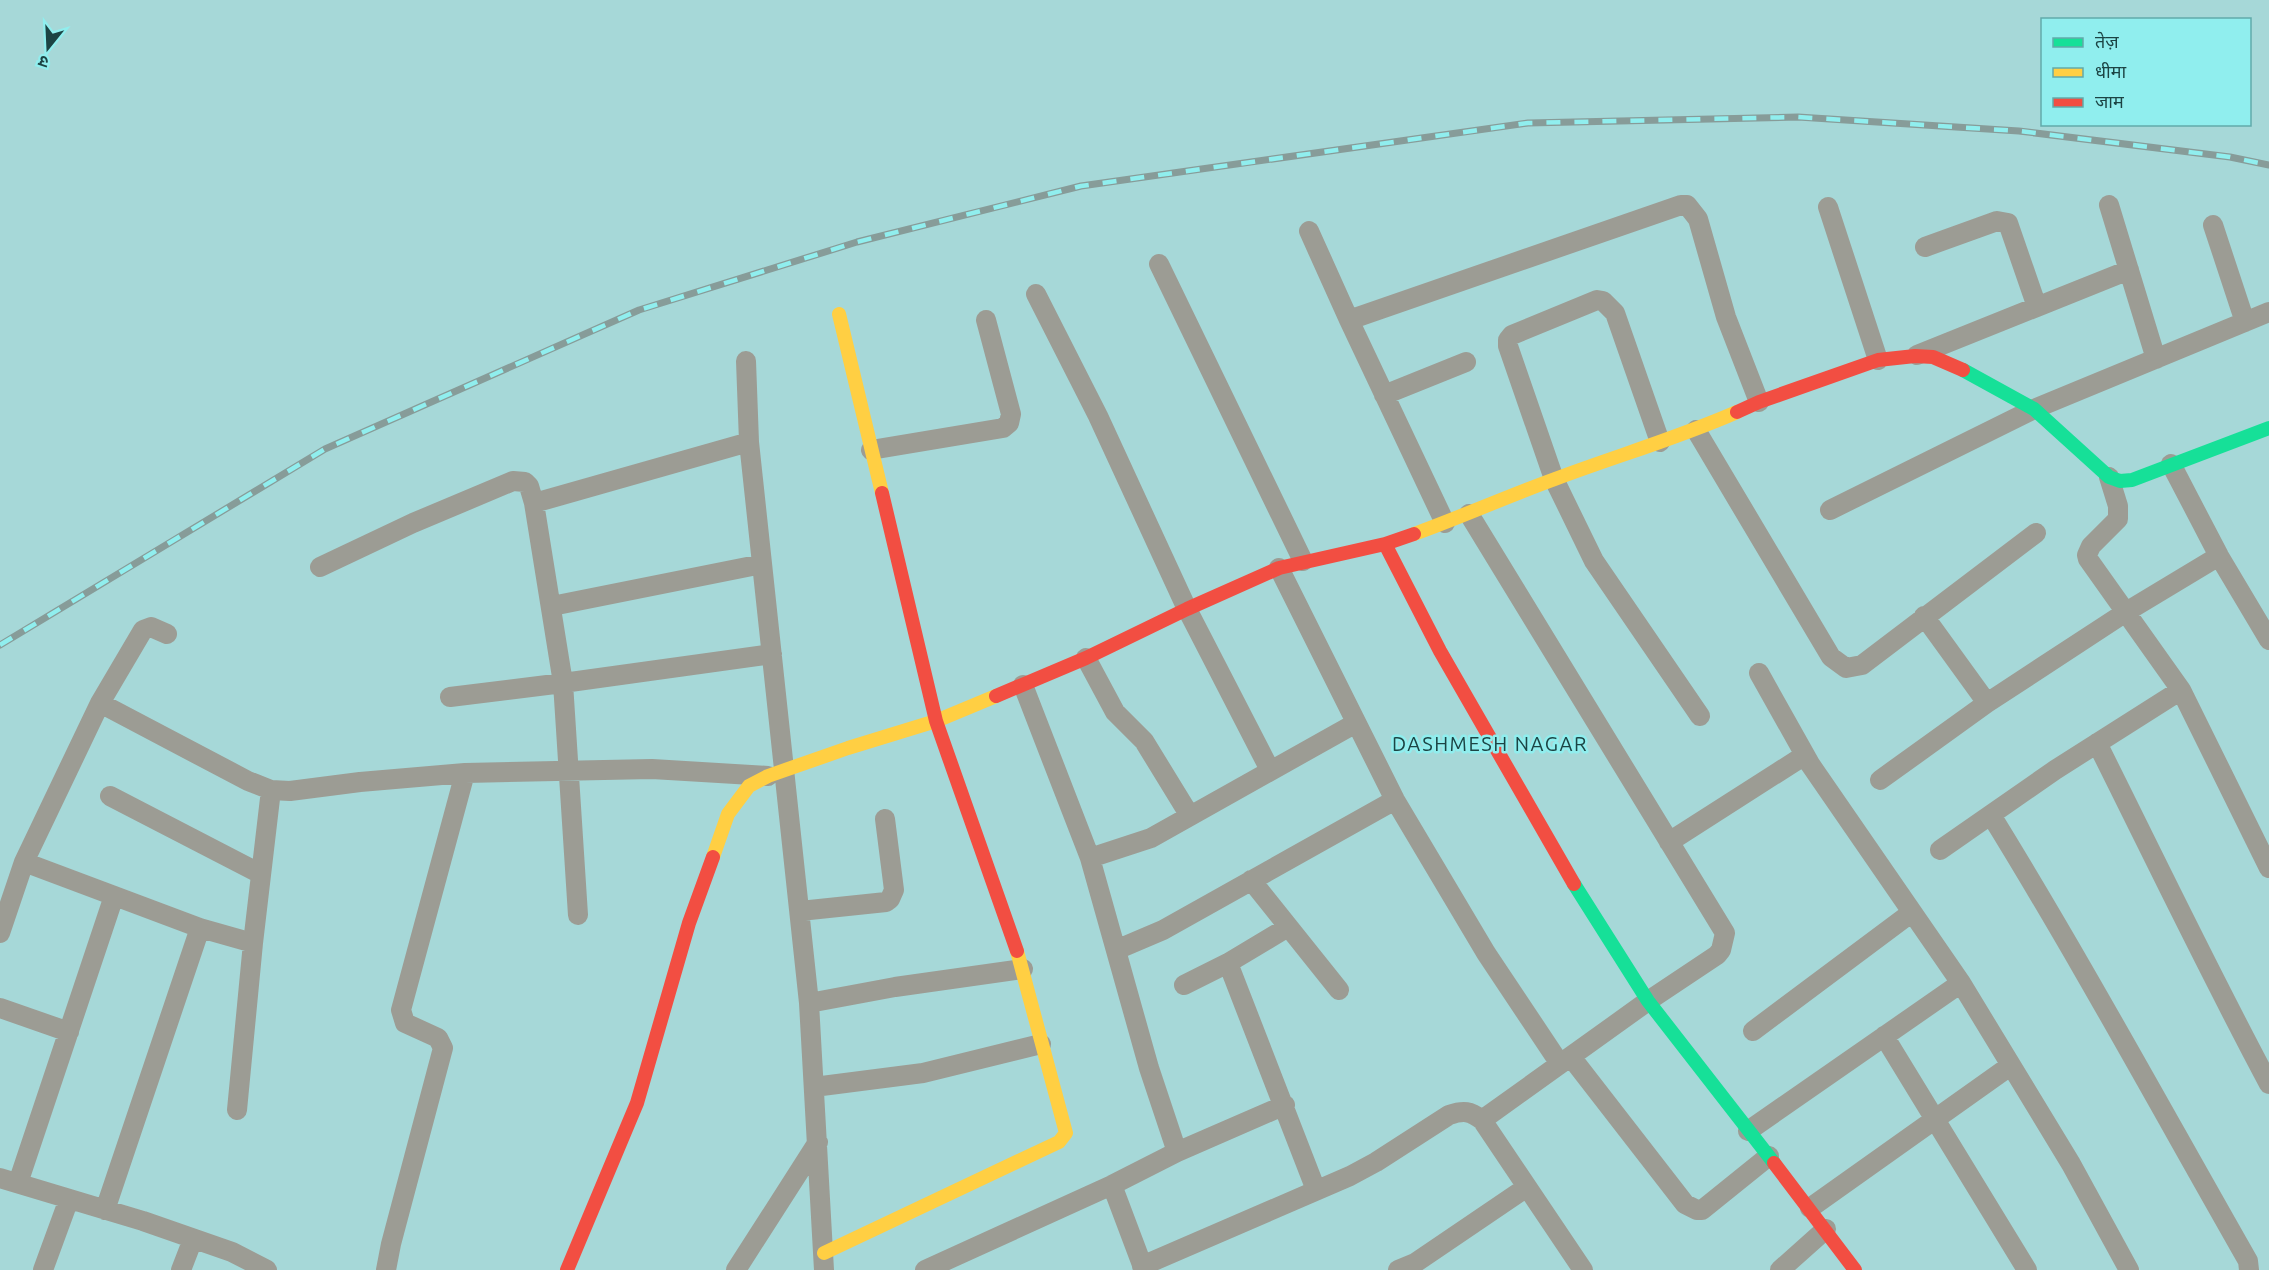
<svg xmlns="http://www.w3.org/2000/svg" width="2269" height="1270" font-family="Ubuntu,'Noto Sans Devanagari',sans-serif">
	<rect width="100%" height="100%" fill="#a6d8d8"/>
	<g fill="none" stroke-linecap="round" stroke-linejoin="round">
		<path stroke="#9c9c94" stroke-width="20" d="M 2109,205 L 2156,359
			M 1828,207 L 1878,360
			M 2213,225 L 2245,322
			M 1309,231 L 1349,320 L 1445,523
			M 1925,247 L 1997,221 L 2008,223 L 2037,307
			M 1159,264 L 1303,561
			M 1036,294 L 1098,416 L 1187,609 L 1270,770
			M 1349,320 L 1681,205 L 1687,205 L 1698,219 L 1726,317 L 1759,402
			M 1917,355 L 2129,270
			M 746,361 L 749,442 L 809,1003 L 824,1270
			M 1384,395 L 1466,362
			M 1696,430 L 1831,657 L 1846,668 L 1862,665 L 2036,533
			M 1660,442 L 1615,313 L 1603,301 L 1597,300 L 1512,335 L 1508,340 L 1508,346 L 1554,479 L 1594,561 L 1700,716
			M 871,450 L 1003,428 L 1009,423 L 1011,414 L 986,320
			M 2171,464 L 2219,556 L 2269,640
			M 2109,477 L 2118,506 L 2118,519 L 2091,546 L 2087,555 L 2088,559 L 2181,690 L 2269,868
			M 534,503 L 749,442
			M 1830,510 L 2034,409 L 2269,312
			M 1469,514 L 1725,933 L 1721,950 L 1717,955 L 1648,1001 L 1482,1120
			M 320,567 L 413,523 L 513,481 L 525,482 L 529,486 L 534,503 L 563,683 L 578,915
			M 1279,568 L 1395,800 L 1486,953 L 1560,1064
			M 552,606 L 762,564
			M 1924,616 L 1987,703
			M 1086,658 L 1115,712 L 1144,741 L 1190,816
			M 1759,673 L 1810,764 L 1961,983 L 2071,1164 L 2129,1270
			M 1023,685 L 1090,858 L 1149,1068 L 1177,1152
			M 450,697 L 563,683 L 772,654
			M 100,703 L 248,781 L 271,790 L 290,791 L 360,782 L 465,773 L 652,769 L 768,776
			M 2097,743 C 2154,857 2209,972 2269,1084
			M 1880,780 L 1987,703 L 2126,612 L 2219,556
			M 110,796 L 261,874
			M 1991,815 C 2081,961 2163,1112 2248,1261 L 2249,1270
			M 1669,842 L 1805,755
			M 1940,850 L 2055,770 L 2181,690
			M 1090,858 L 1151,838 L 1356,723
			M 24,862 L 200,928 L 253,943
			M 1251,880 L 1339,990
			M 800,911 L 886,902 L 890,899 L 894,890 L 885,819
			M 0,933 L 24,862 L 100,703 L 143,630 L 151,627 L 167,634
			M 1116,950 L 1163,930 L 1395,800
			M 1228,963 L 1316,1190
			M 1184,985 L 1228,963 L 1288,927
			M 809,1003 L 895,987 L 1023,969
			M 0,1008 L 69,1032
			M 1753,1031 L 1911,913
			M 1884,1036 L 2027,1270
			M 1571,1057 L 1685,1204 L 1697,1210 L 1702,1210 L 1769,1156
			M 814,1087 L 923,1073 L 1041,1044
			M 237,1110 L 253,943 L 271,790
			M 1748,1131 L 1961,983
			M 0,1178 L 143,1221 L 232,1252 L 267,1270
			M 18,1183 L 114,896
			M 1112,1185 L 1144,1270
			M 1810,1208 L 2010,1066
			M 105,1210 L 200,928
			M 1142,1266 L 1350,1176 L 1376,1162 L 1449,1115 C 1464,1110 1470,1111 1482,1120 L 1583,1270
			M 43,1270 L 69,1199
			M 181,1270 L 193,1239
			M 386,1270 L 391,1244 L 443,1048 L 438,1038 L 405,1023 L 401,1010 L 465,773
			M 736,1270 L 818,1142
			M 925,1270 L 1112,1185 L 1177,1152 L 1285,1105
			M 1398,1270 L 1415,1263 L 1527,1187
			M 1780,1270 L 1826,1229"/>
		<path stroke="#16e098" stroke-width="14" d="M 1963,370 L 2034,409 L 2109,477 L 2120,481 L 2132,480 L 2269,428
			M 1574,884 L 1648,1001 L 1774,1163"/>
		<path stroke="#ffcf43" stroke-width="14" d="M 839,314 L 882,493
			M 1414,534 C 1461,517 1508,496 1555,479 C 1616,456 1678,438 1737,412
			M 713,857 L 728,814 L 749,786 L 768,776 L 848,748 L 936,721 L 996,696
			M 824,1253 L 1059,1142 L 1066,1133 L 1017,951"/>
		<path stroke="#f24e42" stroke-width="14" d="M 1737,412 L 1759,402 L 1878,360 L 1915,356 L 1933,357 L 1963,370
			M 882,493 L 936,721 L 1017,951
			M 1385,544 L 1440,651 L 1574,884
			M 996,696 L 1086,658 L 1187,609 L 1279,568 L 1385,544 L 1414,534
			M 1774,1163 L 1855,1270
			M 567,1270 L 637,1103 L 689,923 L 713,857"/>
		<defs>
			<path id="rail" d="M 0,645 L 325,449 L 639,310 L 857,242 L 1081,186 L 1528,123 L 1798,117 L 2019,131 L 2230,157 L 2269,165"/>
		</defs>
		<use href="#rail" stroke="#879c99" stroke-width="7"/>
		<use href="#rail" stroke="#90eeee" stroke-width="4.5" stroke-dasharray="14" stroke-linecap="butt"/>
	</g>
	<g text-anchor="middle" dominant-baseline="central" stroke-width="5" stroke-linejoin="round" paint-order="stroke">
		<g font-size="20" letter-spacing="1.5" fill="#1c4444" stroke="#90eeee">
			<text x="1490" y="743">DASHMESH NAGAR</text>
		</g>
	</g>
	<rect x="2041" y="18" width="210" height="108" fill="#90eeee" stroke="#62aaaa" stroke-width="1.5"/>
	<rect x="2053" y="38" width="30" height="9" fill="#16e098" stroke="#62aaaa" stroke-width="1.5"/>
	<text x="2095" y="48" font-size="18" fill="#1c4444">तेज़</text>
	<rect x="2053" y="68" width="30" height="9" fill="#ffcf43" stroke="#62aaaa" stroke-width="1.5"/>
	<text x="2095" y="78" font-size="18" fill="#1c4444">धीमा</text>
	<rect x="2053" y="98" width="30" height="9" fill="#f24e42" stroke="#62aaaa" stroke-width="1.5"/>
	<text x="2095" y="108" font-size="18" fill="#1c4444">जाम</text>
	<g transform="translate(48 48) rotate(198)" stroke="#90eeee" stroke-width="4.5" paint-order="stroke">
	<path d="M0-4.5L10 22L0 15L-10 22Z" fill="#1c4444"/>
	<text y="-9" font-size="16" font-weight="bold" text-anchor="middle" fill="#1c4444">उ</text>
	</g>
</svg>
